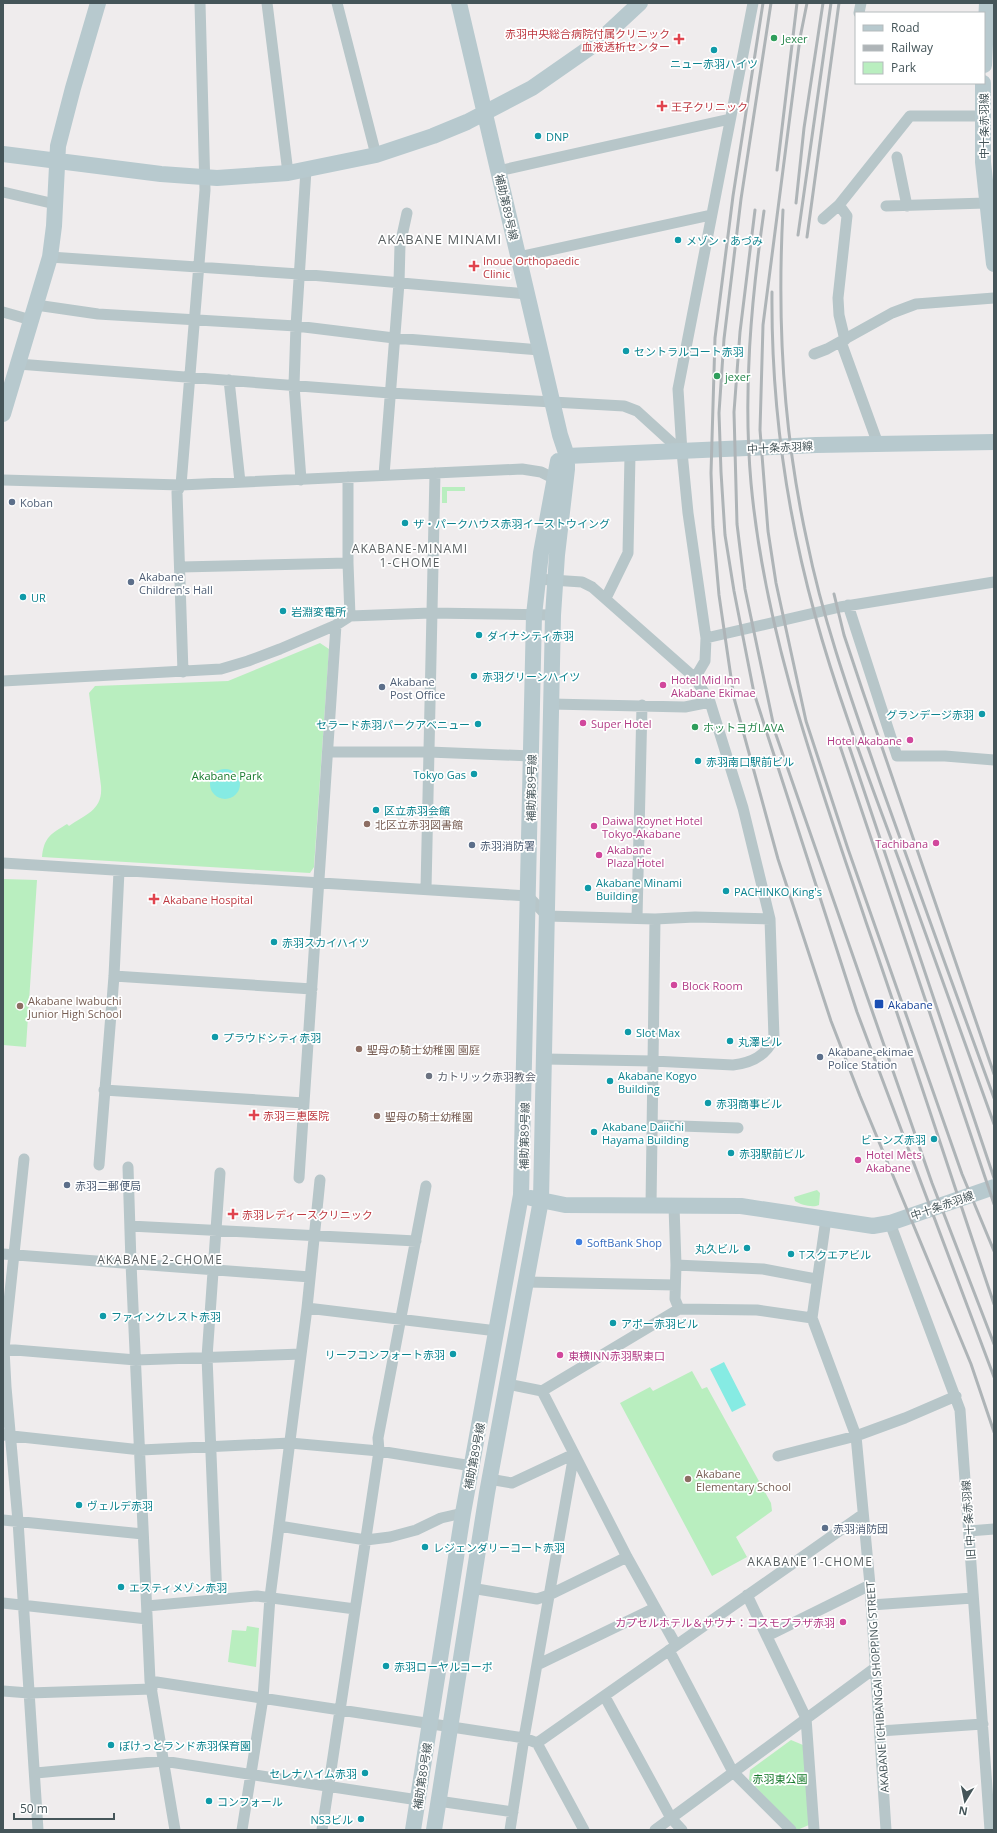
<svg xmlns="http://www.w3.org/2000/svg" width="997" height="1833" font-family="'Open Sans','Noto Sans JP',sans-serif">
	<rect width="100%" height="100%" fill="#efeced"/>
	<path fill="#b9eebf" d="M 442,487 L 465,487 L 465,491 L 447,491 L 447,503 L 442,503 Z
		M 320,643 L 329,649 L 314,867 L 310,873 L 42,857 C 44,837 51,834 67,824 L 69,826 C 86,814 103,810 101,786 L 89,693 L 95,686 L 228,681 Z
		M 3,879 L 37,880 L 26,1047 L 3,1045 Z
		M 817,1190 L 820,1193 L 819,1205 C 813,1208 801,1205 795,1201 L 794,1197 Z
		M 692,1371 L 702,1389 L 707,1387 L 771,1503 L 772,1511 L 736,1537 L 747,1557 L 712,1576 L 620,1403 L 650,1387 L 653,1391 Z
		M 247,1626 L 259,1628 L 256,1667 L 228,1662 L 232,1630 L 246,1631 Z
		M 791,1740 L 803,1745 L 809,1825 L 797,1830 L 749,1780 L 750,1770 Z"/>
	<path fill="#86ebe3" d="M210 784a15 15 0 1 1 30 0a15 15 0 1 1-30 0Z
		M 724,1362 L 746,1405 L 732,1412 L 710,1369 Z"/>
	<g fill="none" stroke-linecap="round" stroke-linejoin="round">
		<path stroke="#b7c6c9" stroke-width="11" d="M 267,3 L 288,173
			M 337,3 L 376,155
			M 859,13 L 861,3
			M 897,157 L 907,206
			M 498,171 L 730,119
			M 3,192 L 55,204
			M 839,205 L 847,216 L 838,298 L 839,315 L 845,340
			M 886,206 L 986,203
			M 823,219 L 839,205 L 910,116 L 983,116
			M 50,257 L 299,274 L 527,294
			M 518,257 L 711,215
			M 36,305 L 98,314 L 296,326 L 394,338 L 540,350
			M 3,312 L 31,320
			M 841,342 L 878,444
			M 814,354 L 827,349 L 892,313 L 916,304 L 994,298
			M 18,364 L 390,393 L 624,406 L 637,411 L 682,452
			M 229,380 L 240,482
			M 384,475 L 399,283 L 400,245 L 407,213
			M 3,480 L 181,485 L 522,469 L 541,472 L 555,479
			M 301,480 L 294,385 L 296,326 L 306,170
			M 348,563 L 350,616
			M 181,567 L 348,563 L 348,477
			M 537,579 L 582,582 L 592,587 L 695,678 L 710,702 L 743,808 L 770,919 L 774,1038 C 766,1056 752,1063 733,1065 L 653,1061 L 545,1059
			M 606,598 L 628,553 L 630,455
			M 848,605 L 897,756 L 945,756 L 994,760
			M 706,638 L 840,607 L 994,582
			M 183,672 L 177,492 L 181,485 L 205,190 L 200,3
			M 695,678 L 705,661 L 706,638 L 688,513 L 682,452 L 678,389 L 753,3
			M 3,681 L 221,669 L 248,661 L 280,649 L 336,625 L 350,616 L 431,613 L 553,615
			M 551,704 L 685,707 L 710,702
			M 328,752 L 429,752 L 531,756
			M 3,863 L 528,896 L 547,916 L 655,919 L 695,917 L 770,919
			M 426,889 L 435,473
			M 637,918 L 642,705
			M 114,976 L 312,989
			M 104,1090 L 304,1103
			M 652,1125 L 738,1128
			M 24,1159 L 4,1349 L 6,1387 L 18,1521 L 38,1830
			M 99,1165 L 114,976 L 119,871
			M 128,1167 L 131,1263 L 150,1681 L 175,1830
			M 299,1178 L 336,625
			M 651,1206 L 655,919
			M 674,1206 L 676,1265 L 675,1299 L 679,1309
			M 826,1219 L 812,1318 L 856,1436 L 870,1585 L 886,1830
			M 890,1223 L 960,1410 L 990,1830
			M 130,1226 L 416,1241
			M 3,1254 L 310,1277
			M 676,1265 L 763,1269 L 816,1279
			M 526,1282 L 675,1285
			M 307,1308 L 497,1331
			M 3,1349 L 136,1360 L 301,1354
			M 507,1384 L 542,1391 L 679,1309 L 757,1310 L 812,1318
			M 542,1391 L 627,1557 L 676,1645
			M 3,1435 L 141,1450 L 290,1443 L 379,1451 L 472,1466
			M 778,1456 L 856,1436 L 905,1418 L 956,1396
			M 489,1479 L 512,1483 L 574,1454
			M 3,1520 L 143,1534
			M 279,1526 L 366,1540 L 390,1537 L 416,1530 L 441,1518 L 463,1513
			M 969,1531 L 994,1529
			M 471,1588 L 537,1599 L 549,1595 L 627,1557
			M 747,1595 L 806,1718 L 814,1830
			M 217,1599 L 207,1357 L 220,1173
			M 3,1603 L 147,1619
			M 871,1605 L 973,1598
			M 147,1606 L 257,1596 L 355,1609
			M 767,1636 L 870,1585
			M 669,1650 L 733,1772 L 791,1830
			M 537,1665 L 655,1608
			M 150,1681 L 465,1729 L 524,1738 L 537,1743 L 862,1515
			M 3,1691 L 29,1693 L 152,1689
			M 605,1697 L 671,1818 L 682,1830
			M 880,1731 L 983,1724
			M 537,1743 L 584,1830
			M 36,1773 L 163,1761 L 418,1800
			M 438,1801 L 513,1812
			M 242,1830 L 263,1698 L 270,1597 L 307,1308 L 320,1180
			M 322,1830 L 379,1451 L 378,1438 L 426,1186
			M 510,1830 L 524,1738 L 574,1454
			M 655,1830 L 875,1668"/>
		<path stroke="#b7c9ce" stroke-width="16" d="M 984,65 L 987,3
			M 983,83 L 983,162 L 994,264
			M 3,154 L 161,174 L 217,178 L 288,173 L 376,155 L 433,136 L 467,122 L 532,88 L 598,42 L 640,3
			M 3,414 L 50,257 L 54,226 L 58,146 L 73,88 L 98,3
			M 567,456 L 816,445 L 994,442
			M 531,1198 L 565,1205 L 741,1206 L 873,1226 L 890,1223 L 994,1187
			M 413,1830 L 463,1513 L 521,1195 L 534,615 L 541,553 L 558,461
			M 434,1830 L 487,1493 L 541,1200 L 553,615 L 557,555 L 567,469 L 567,456 L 560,435 L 459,3"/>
		<path stroke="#aeb4b7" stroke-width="3" d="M 763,3 L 733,196 L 715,338 L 711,473 L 713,527 L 719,595 L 734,698 L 778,859 L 831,1021 L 860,1096 L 971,1364 L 994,1432
			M 771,3 L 741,199 L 724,339 L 719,413 L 721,472 L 725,535 L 734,591 L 754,693 L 857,1012 L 994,1377
			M 807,3 L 800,38 L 763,325 L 760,430 L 768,531 L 776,583 L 806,721 L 848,849 L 962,1174 L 994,1251
			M 777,170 L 797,3
			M 796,203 L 804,128 L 823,3
			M 755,210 L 740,332 L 734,412 L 737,524 L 745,589 L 775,732 L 932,1183 L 994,1344
			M 783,210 C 777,321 783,432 807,541 C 824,625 853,704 881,785 C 918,889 956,994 994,1098
			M 764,211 C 751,302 743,392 751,483 C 765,635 818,779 866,922 C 910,1049 951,1177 994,1304
			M 798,235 L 831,3
			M 807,237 L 839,3
			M 772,292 C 771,401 786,510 815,615 C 840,706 875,794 907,882 C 936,962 965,1043 994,1124
			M 834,594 L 844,635 L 862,689 L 994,1074
			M 848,743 L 994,1178
			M 840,746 L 994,1204"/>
	</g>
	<g fill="#2e9e5b" stroke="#fff" stroke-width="1.5">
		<circle cx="774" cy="38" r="4"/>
		<circle cx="717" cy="376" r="4"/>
		<circle cx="695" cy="727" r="4"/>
	</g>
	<g fill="#e0444e" stroke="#fff" stroke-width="1.5">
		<path d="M677 33h4v4h4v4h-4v4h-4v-4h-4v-4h4z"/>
		<path d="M660 100h4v4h4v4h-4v4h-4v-4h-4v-4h4z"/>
		<path d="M472 260h4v4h4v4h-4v4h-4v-4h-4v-4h4z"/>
		<path d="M152 893h4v4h4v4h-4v4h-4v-4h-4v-4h4z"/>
		<path d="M252 1109h4v4h4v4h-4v4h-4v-4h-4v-4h4z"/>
		<path d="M231 1208h4v4h4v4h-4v4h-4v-4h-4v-4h4z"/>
	</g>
	<g fill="#0f9aa8" stroke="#fff" stroke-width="1.5">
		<circle cx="714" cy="50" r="4"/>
		<circle cx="538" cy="136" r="4"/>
		<circle cx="678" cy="240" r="4"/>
		<circle cx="626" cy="351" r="4"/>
		<circle cx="405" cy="523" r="4"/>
		<circle cx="23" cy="597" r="4"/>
		<circle cx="283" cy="611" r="4"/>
		<circle cx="479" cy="635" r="4"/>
		<circle cx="474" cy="676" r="4"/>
		<circle cx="982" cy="714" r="4"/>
		<circle cx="478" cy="724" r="4"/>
		<circle cx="698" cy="761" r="4"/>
		<circle cx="474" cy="774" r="4"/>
		<circle cx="376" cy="810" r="4"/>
		<circle cx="588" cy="888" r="4"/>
		<circle cx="726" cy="891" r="4"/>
		<circle cx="274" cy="942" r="4"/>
		<circle cx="628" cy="1032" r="4"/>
		<circle cx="215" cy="1037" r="4"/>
		<circle cx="730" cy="1041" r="4"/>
		<circle cx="610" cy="1081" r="4"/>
		<circle cx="708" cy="1103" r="4"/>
		<circle cx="594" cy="1132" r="4"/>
		<circle cx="934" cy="1139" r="4"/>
		<circle cx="731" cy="1153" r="4"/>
		<circle cx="747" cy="1248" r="4"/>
		<circle cx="791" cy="1254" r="4"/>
		<circle cx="103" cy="1316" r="4"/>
		<circle cx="613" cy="1323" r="4"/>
		<circle cx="453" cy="1354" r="4"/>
		<circle cx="79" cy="1505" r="4"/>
		<circle cx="425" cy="1547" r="4"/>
		<circle cx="121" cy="1587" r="4"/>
		<circle cx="386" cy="1666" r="4"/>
		<circle cx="111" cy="1745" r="4"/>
		<circle cx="365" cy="1773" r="4"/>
		<circle cx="209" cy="1801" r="4"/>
		<circle cx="361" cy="1819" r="4"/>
	</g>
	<g fill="#5c6f8a" stroke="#fff" stroke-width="1.5">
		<circle cx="12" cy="502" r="4"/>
		<circle cx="131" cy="582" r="4"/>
		<circle cx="382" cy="687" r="4"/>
		<circle cx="472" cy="845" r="4"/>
		<circle cx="820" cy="1057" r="4"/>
		<circle cx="67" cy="1185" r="4"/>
		<circle cx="825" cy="1528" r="4"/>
	</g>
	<g fill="#d1479c" stroke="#fff" stroke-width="1.5">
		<circle cx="663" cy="685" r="4"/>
		<circle cx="583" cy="723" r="4"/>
		<circle cx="910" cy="740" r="4"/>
		<circle cx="594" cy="826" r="4"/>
		<circle cx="936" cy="843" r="4"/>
		<circle cx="599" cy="855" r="4"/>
		<circle cx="674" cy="985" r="4"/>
		<circle cx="858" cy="1160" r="4"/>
		<circle cx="560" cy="1355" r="4"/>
		<circle cx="843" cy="1622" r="4"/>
	</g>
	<g fill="#8d6e63" stroke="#fff" stroke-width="1.5">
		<circle cx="367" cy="824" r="4"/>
		<circle cx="20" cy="1006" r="4"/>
		<circle cx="359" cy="1049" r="4"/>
		<circle cx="377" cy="1116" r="4"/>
		<circle cx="688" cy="1479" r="4"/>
	</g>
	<rect fill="#1a4fb4" stroke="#fff" stroke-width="1.5" x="874" y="999" width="10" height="10" rx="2"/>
	<circle fill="#6b7280" stroke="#fff" stroke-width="1.5" cx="429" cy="1076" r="4"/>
	<circle fill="#3f7fe0" stroke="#fff" stroke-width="1.5" cx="579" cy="1242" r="4"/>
	<g text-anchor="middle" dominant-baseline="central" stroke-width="3.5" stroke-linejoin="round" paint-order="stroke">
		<g font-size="11" fill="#be3a42" stroke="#fff" text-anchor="start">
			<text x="670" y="33" text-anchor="end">赤羽中央総合病院付属クリニック<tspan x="670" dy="13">血液透析センター</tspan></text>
			<text x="671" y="106">王子クリニック</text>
			<text x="483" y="260">Inoue Orthopaedic<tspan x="483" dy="13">Clinic</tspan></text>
			<text x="163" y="899">Akabane Hospital</text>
			<text x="263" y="1115">赤羽三恵医院</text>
			<text x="242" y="1214">赤羽レディースクリニック</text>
		</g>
		<g font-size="11" fill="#27864d" stroke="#fff" text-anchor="start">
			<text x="782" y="38">Jexer</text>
			<text x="725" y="376">jexer</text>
			<text x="703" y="727">ホットヨガLAVA</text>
		</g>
		<g font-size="11" fill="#0d838f" stroke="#fff" text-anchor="start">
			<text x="714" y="63" text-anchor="middle">ニュー赤羽ハイツ</text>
			<text x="546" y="136">DNP</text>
			<text x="686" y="240">メゾン・あづみ</text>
			<text x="634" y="351">セントラルコート赤羽</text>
			<text x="413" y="523">ザ・パークハウス赤羽イーストウイング</text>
			<text x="31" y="597">UR</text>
			<text x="291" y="611">岩淵変電所</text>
			<text x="487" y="635">ダイナシティ赤羽</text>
			<text x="482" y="676">赤羽グリーンハイツ</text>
			<text x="974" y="714" text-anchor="end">グランデージ赤羽</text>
			<text x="470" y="724" text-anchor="end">セラード赤羽パークアベニュー</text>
			<text x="706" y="761">赤羽南口駅前ビル</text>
			<text x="466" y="774" text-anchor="end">Tokyo Gas</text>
			<text x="384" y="810">区立赤羽会館</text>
			<text x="596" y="882">Akabane Minami<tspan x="596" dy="13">Building</tspan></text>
			<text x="734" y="891">PACHINKO King's</text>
			<text x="282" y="942">赤羽スカイハイツ</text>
			<text x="636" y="1032">Slot Max</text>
			<text x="223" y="1037">プラウドシティ赤羽</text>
			<text x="738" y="1041">丸澤ビル</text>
			<text x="618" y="1075">Akabane Kogyo<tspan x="618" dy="13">Building</tspan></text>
			<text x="716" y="1103">赤羽商事ビル</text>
			<text x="602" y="1126">Akabane Daiichi<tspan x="602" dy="13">Hayama Building</tspan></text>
			<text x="926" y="1139" text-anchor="end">ビーンズ赤羽</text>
			<text x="739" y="1153">赤羽駅前ビル</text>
			<text x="739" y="1248" text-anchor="end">丸久ビル</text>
			<text x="799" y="1254">Tスクエアビル</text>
			<text x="111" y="1316">ファインクレスト赤羽</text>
			<text x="621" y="1323">アポー赤羽ビル</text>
			<text x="445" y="1354" text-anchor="end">リーフコンフォート赤羽</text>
			<text x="87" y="1505">ヴェルデ赤羽</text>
			<text x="433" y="1547">レジェンダリーコート赤羽</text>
			<text x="129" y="1587">エスティメゾン赤羽</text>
			<text x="394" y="1666">赤羽ローヤルコーポ</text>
			<text x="119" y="1745">ぽけっとランド赤羽保育園</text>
			<text x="357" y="1773" text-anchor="end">セレナハイム赤羽</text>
			<text x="217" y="1801">コンフォール</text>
			<text x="353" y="1819" text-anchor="end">NS3ビル</text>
		</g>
		<g font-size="11" fill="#455559" stroke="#fff">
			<text transform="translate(983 126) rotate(-90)">中十条赤羽線</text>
			<text transform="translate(507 207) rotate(77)">補助第89号線</text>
			<text transform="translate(780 447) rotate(-3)">中十条赤羽線</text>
			<text transform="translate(531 788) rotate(-89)">補助第89号線</text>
			<text transform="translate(524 1136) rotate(-89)">補助第89号線</text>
			<text transform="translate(942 1205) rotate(-19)">中十条赤羽線</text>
			<text transform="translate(474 1456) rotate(-79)">補助第89号線</text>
			<text transform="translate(968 1520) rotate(-94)">旧 中十条赤羽線</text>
			<text transform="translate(877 1687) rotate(-94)">AKABANE ICHIBANGAI SHOPPING STREET</text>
			<text transform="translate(422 1776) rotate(-81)">補助第89号線</text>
		</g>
		<g font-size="11" fill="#4e5e75" stroke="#fff" text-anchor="start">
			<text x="20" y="502">Koban</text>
			<text x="139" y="576">Akabane<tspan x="139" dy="13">Children's Hall</tspan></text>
			<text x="390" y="681">Akabane<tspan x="390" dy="13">Post Office</tspan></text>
			<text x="480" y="845">赤羽消防署</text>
			<text x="828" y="1051">Akabane-ekimae<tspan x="828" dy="13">Police Station</tspan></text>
			<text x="75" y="1185">赤羽二郵便局</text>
			<text x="833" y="1528">赤羽消防団</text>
		</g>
		<g font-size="11" fill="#b23c85" stroke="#fff" text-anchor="start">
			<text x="671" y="679">Hotel Mid Inn<tspan x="671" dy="13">Akabane Ekimae</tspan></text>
			<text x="591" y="723">Super Hotel</text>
			<text x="902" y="740" text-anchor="end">Hotel Akabane</text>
			<text x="602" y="820">Daiwa Roynet Hotel<tspan x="602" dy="13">Tokyo-Akabane</tspan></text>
			<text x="928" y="843" text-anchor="end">Tachibana</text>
			<text x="607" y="849">Akabane<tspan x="607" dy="13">Plaza Hotel</tspan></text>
			<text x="682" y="985">Block Room</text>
			<text x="866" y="1154">Hotel Mets<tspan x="866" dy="13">Akabane</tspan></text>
			<text x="568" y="1355">東横INN赤羽駅東口</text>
			<text x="835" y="1622" text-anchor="end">カプセルホテル＆サウナ：コスモプラザ赤羽</text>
		</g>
		<g font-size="11" fill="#17792c" stroke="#fff">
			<text x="227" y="775">Akabane Park</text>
			<text x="780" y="1778">赤羽東公園</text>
		</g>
		<g font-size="11" fill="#785e54" stroke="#fff" text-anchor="start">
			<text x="375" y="824">北区立赤羽図書館</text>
			<text x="28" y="1000">Akabane Iwabuchi<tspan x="28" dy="13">Junior High School</tspan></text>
			<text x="367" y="1049">聖母の騎士幼稚園 園庭</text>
			<text x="385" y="1116">聖母の騎士幼稚園</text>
			<text x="696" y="1473">Akabane<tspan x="696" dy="13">Elementary School</tspan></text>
		</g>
		<g font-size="11" fill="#164399" stroke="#fff" text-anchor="start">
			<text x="888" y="1004">Akabane</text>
		</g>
		<g font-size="11" fill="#5b616d" stroke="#fff" text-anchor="start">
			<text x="437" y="1076">カトリック赤羽教会</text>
		</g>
		<g font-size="11" fill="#366cbe" stroke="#fff" text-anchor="start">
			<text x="587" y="1242">SoftBank Shop</text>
		</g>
		<g font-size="12" letter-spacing="1" fill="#595f61" stroke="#fff">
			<text x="410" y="548">AKABANE-MINAMI<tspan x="410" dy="14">1-CHOME</tspan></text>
			<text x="160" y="1259">AKABANE 2-CHOME</text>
			<text x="810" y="1561">AKABANE 1-CHOME</text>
		</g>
		<g font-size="13" letter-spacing="1" fill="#595f61" stroke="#fff">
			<text x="440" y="239">AKABANE MINAMI</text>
		</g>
	</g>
	<rect width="997" height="1833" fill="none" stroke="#455559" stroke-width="8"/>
	<rect x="855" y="12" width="130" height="72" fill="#ffffff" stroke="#b5bbbd"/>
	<rect x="863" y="25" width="20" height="6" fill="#b7c9ce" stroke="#b5bbbd"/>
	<text x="891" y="32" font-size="12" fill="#455559">Road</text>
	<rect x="863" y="45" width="20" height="6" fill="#aeb4b7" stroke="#b5bbbd"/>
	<text x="891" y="52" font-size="12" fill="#455559">Railway</text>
	<rect x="863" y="62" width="20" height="12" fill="#b9eebf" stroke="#b5bbbd"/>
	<text x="891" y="72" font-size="12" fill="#455559">Park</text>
	<g transform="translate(965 1801) rotate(190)" stroke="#ffffff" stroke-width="3" paint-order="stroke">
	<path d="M0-3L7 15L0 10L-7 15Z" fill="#455559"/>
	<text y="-6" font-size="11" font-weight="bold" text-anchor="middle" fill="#455559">N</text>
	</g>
	<path d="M14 1813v6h100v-6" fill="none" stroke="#455559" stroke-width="2"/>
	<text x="20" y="1813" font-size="12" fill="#455559" stroke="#ffffff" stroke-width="3" paint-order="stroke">50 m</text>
</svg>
